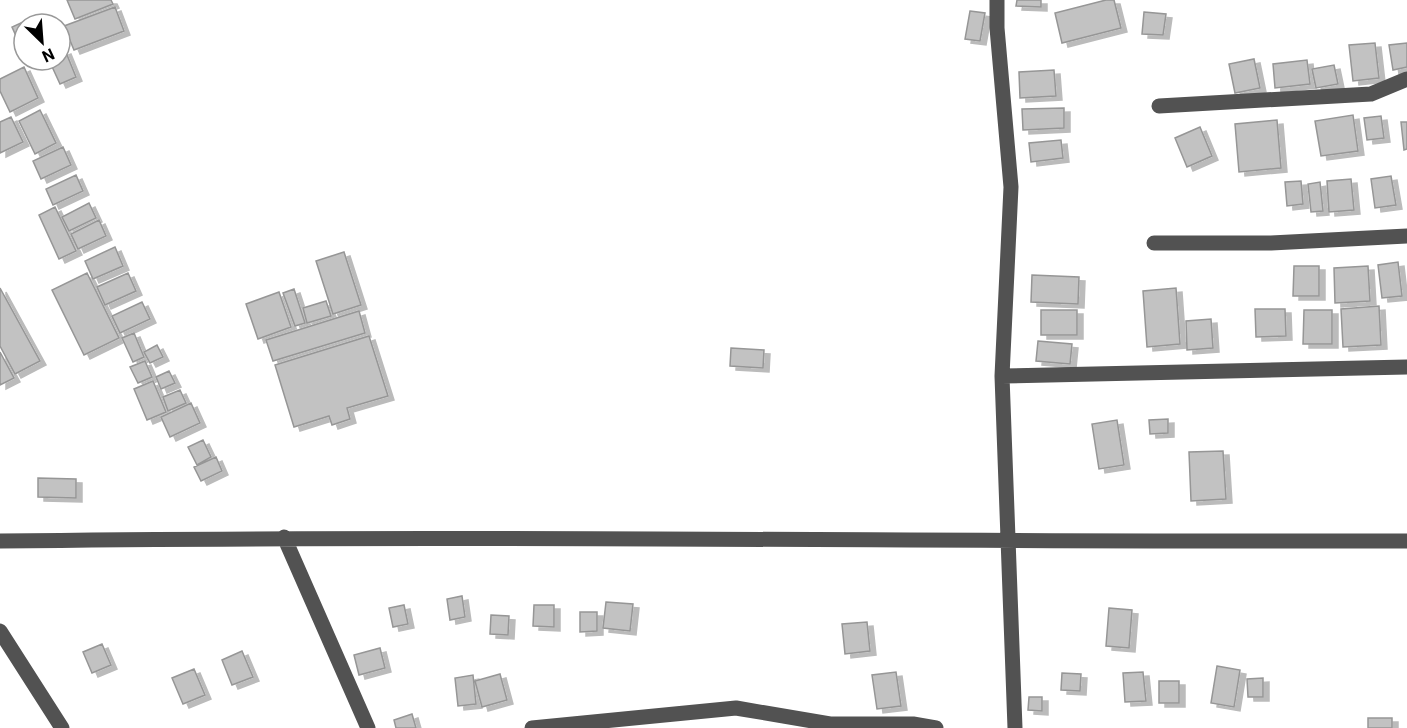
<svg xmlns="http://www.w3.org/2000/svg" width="1407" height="728" font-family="Roboto,sans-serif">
	<defs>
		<filter id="shadow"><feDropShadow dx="6" dy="4" stdDeviation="0" flood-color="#0004"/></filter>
	</defs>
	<rect width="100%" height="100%" fill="#fff"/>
	<path fill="#c2c2c2" stroke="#969696" stroke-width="1.5" filter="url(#shadow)" d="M 67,0 L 111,0 L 113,4 L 75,19 Z
		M 1017,0 L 1041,0 L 1041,7 L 1016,6 Z
		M 1106,0 L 1114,0 L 1121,28 L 1062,43 L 1055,13 Z
		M 115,7 L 124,31 L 74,50 L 64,26 Z
		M 970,11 L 985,13 L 980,41 L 965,39 Z
		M 1144,12 L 1166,14 L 1163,35 L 1142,34 Z
		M 36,16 L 40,24 L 24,24 L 24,46 L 21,47 L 12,27 Z
		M 1375,43 L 1379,78 L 1353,81 L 1349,45 Z
		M 1407,43 L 1407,67 L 1393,70 L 1389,45 Z
		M 65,50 L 76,77 L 60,84 L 49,60 L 60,60 L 60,52 Z
		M 1254,59 L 1260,88 L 1235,93 L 1229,64 Z
		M 1307,60 L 1310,84 L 1275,88 L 1273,64 Z
		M 1334,65 L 1338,84 L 1316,88 L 1312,69 Z
		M 24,67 L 38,98 L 10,112 L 0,91 L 0,79 Z
		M 1054,70 L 1056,96 L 1020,98 L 1019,72 Z
		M 1064,108 L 1064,128 L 1023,130 L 1022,109 Z
		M 40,110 L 56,143 L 35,154 L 19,121 Z
		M 1353,115 L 1358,151 L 1321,156 L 1315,121 Z
		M 1381,116 L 1384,138 L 1367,140 L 1364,118 Z
		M 11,117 L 23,142 L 0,153 L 0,122 Z
		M 1277,120 L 1281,168 L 1239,172 L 1235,124 Z
		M 1401,122 L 1407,122 L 1407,149 L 1404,150 Z
		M 1200,127 L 1212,156 L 1187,167 L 1175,138 Z
		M 1061,140 L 1063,158 L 1031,162 L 1029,143 Z
		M 63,147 L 71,165 L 41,179 L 33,161 Z
		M 76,175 L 83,191 L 53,205 L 46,189 Z
		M 1391,176 L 1396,205 L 1375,208 L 1371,179 Z
		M 1351,179 L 1354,210 L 1329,212 L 1327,181 Z
		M 1301,181 L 1303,204 L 1287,206 L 1285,182 Z
		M 1320,182 L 1323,211 L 1311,212 L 1308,184 Z
		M 89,203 L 96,218 L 69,231 L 62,217 Z
		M 55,207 L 76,251 L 59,259 L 39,215 Z
		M 99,220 L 106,236 L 78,249 L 71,234 Z
		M 115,247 L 123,266 L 93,279 L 85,261 Z
		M 344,252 L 361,305 L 333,314 L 316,261 Z
		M 1398,262 L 1402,296 L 1382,298 L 1378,265 Z
		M 1294,266 L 1319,266 L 1319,296 L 1293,296 Z
		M 1368,266 L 1370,301 L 1335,303 L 1334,268 Z
		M 87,273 L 119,338 L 84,355 L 52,290 Z
		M 128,273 L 136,291 L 105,305 L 97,287 Z
		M 1032,275 L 1079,277 L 1078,304 L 1031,302 Z
		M 0,288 L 40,361 L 15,374 L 0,346 Z
		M 1176,288 L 1180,344 L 1147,347 L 1143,291 Z
		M 294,289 L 305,323 L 295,326 L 283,293 Z
		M 279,292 L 291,327 L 258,339 L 246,304 Z
		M 326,301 L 331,316 L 307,323 L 303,308 Z
		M 142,302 L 150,319 L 120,333 L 112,316 Z
		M 1379,306 L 1381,345 L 1343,347 L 1341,309 Z
		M 1255,309 L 1285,309 L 1286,336 L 1256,337 Z
		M 1041,310 L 1077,310 L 1077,335 L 1041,335 Z
		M 1304,310 L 1332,310 L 1332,344 L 1303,344 Z
		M 359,311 L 365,333 L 273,361 L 266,340 Z
		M 1211,319 L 1213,348 L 1187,350 L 1186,321 Z
		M 134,333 L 144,357 L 133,362 L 122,338 Z
		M 369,336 L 388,396 L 347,408 L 350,419 L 332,425 L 329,416 L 294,427 L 275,365 Z
		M 1038,341 L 1072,344 L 1070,364 L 1036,361 Z
		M 157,345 L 163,357 L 150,363 L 144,352 Z
		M 731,348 L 764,350 L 763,368 L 730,366 Z
		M 0,352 L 14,378 L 0,385 Z
		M 145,361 L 152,377 L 138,383 L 130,367 Z
		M 169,371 L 175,383 L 161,389 L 156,377 Z
		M 153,381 L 166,412 L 147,420 L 134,389 Z
		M 180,390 L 186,403 L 168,411 L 163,397 Z
		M 191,403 L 200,423 L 170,437 L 161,417 Z
		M 1168,419 L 1168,433 L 1150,434 L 1149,420 Z
		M 1117,420 L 1124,465 L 1099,469 L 1092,424 Z
		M 203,440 L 211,457 L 197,465 L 188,447 Z
		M 1223,451 L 1226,499 L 1191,501 L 1189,452 Z
		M 216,457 L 222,471 L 201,481 L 194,467 Z
		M 38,478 L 76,479 L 76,498 L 38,497 Z
		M 462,596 L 465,617 L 450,620 L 447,599 Z
		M 606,602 L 633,604 L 630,631 L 603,628 Z
		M 404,605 L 408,624 L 393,627 L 389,608 Z
		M 534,605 L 554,605 L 554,627 L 533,626 Z
		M 1109,608 L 1132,610 L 1129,648 L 1106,646 Z
		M 580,612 L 597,612 L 597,631 L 580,632 Z
		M 491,615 L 509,616 L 508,635 L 490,634 Z
		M 867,622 L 870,651 L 845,654 L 842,624 Z
		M 102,644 L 111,665 L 92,673 L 83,652 Z
		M 380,648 L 385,668 L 359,675 L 354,655 Z
		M 242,651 L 253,677 L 232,685 L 222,660 Z
		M 1217,666 L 1240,670 L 1234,707 L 1211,703 Z
		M 194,669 L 205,695 L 183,704 L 172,678 Z
		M 896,672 L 901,706 L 877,709 L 872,675 Z
		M 1143,672 L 1146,701 L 1125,702 L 1123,673 Z
		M 1062,673 L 1081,674 L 1080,691 L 1061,690 Z
		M 500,674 L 507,700 L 482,707 L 475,681 Z
		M 473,675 L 476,704 L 458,706 L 455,678 Z
		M 1263,678 L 1263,697 L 1248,697 L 1247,679 Z
		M 1159,681 L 1179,681 L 1179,703 L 1159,703 Z
		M 1029,697 L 1042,697 L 1042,711 L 1028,710 Z
		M 412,714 L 416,728 L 396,728 L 394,720 Z
		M 1368,718 L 1392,718 L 1392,728 L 1368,728 Z"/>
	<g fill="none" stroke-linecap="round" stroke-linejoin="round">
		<path stroke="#525252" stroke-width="15" d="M 997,0 L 997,28 L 1011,187 L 1002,376 L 1015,728
			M 1159,106 L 1371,94 L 1407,79
			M 1154,243 L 1271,243 L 1407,236
			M 1002,376 L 1407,367
			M 284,537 L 368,728
			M 0,541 C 469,535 938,542 1407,541
			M 0,631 L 62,728
			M 532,728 L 736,708 L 830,724 L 913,724 L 936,728"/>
	</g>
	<g transform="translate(42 42) rotate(155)"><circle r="28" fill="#ffffff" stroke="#999999" stroke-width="1.5"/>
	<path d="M0-4.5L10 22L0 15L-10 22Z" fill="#000000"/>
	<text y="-9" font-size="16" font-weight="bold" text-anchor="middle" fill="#000000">N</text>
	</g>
</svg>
